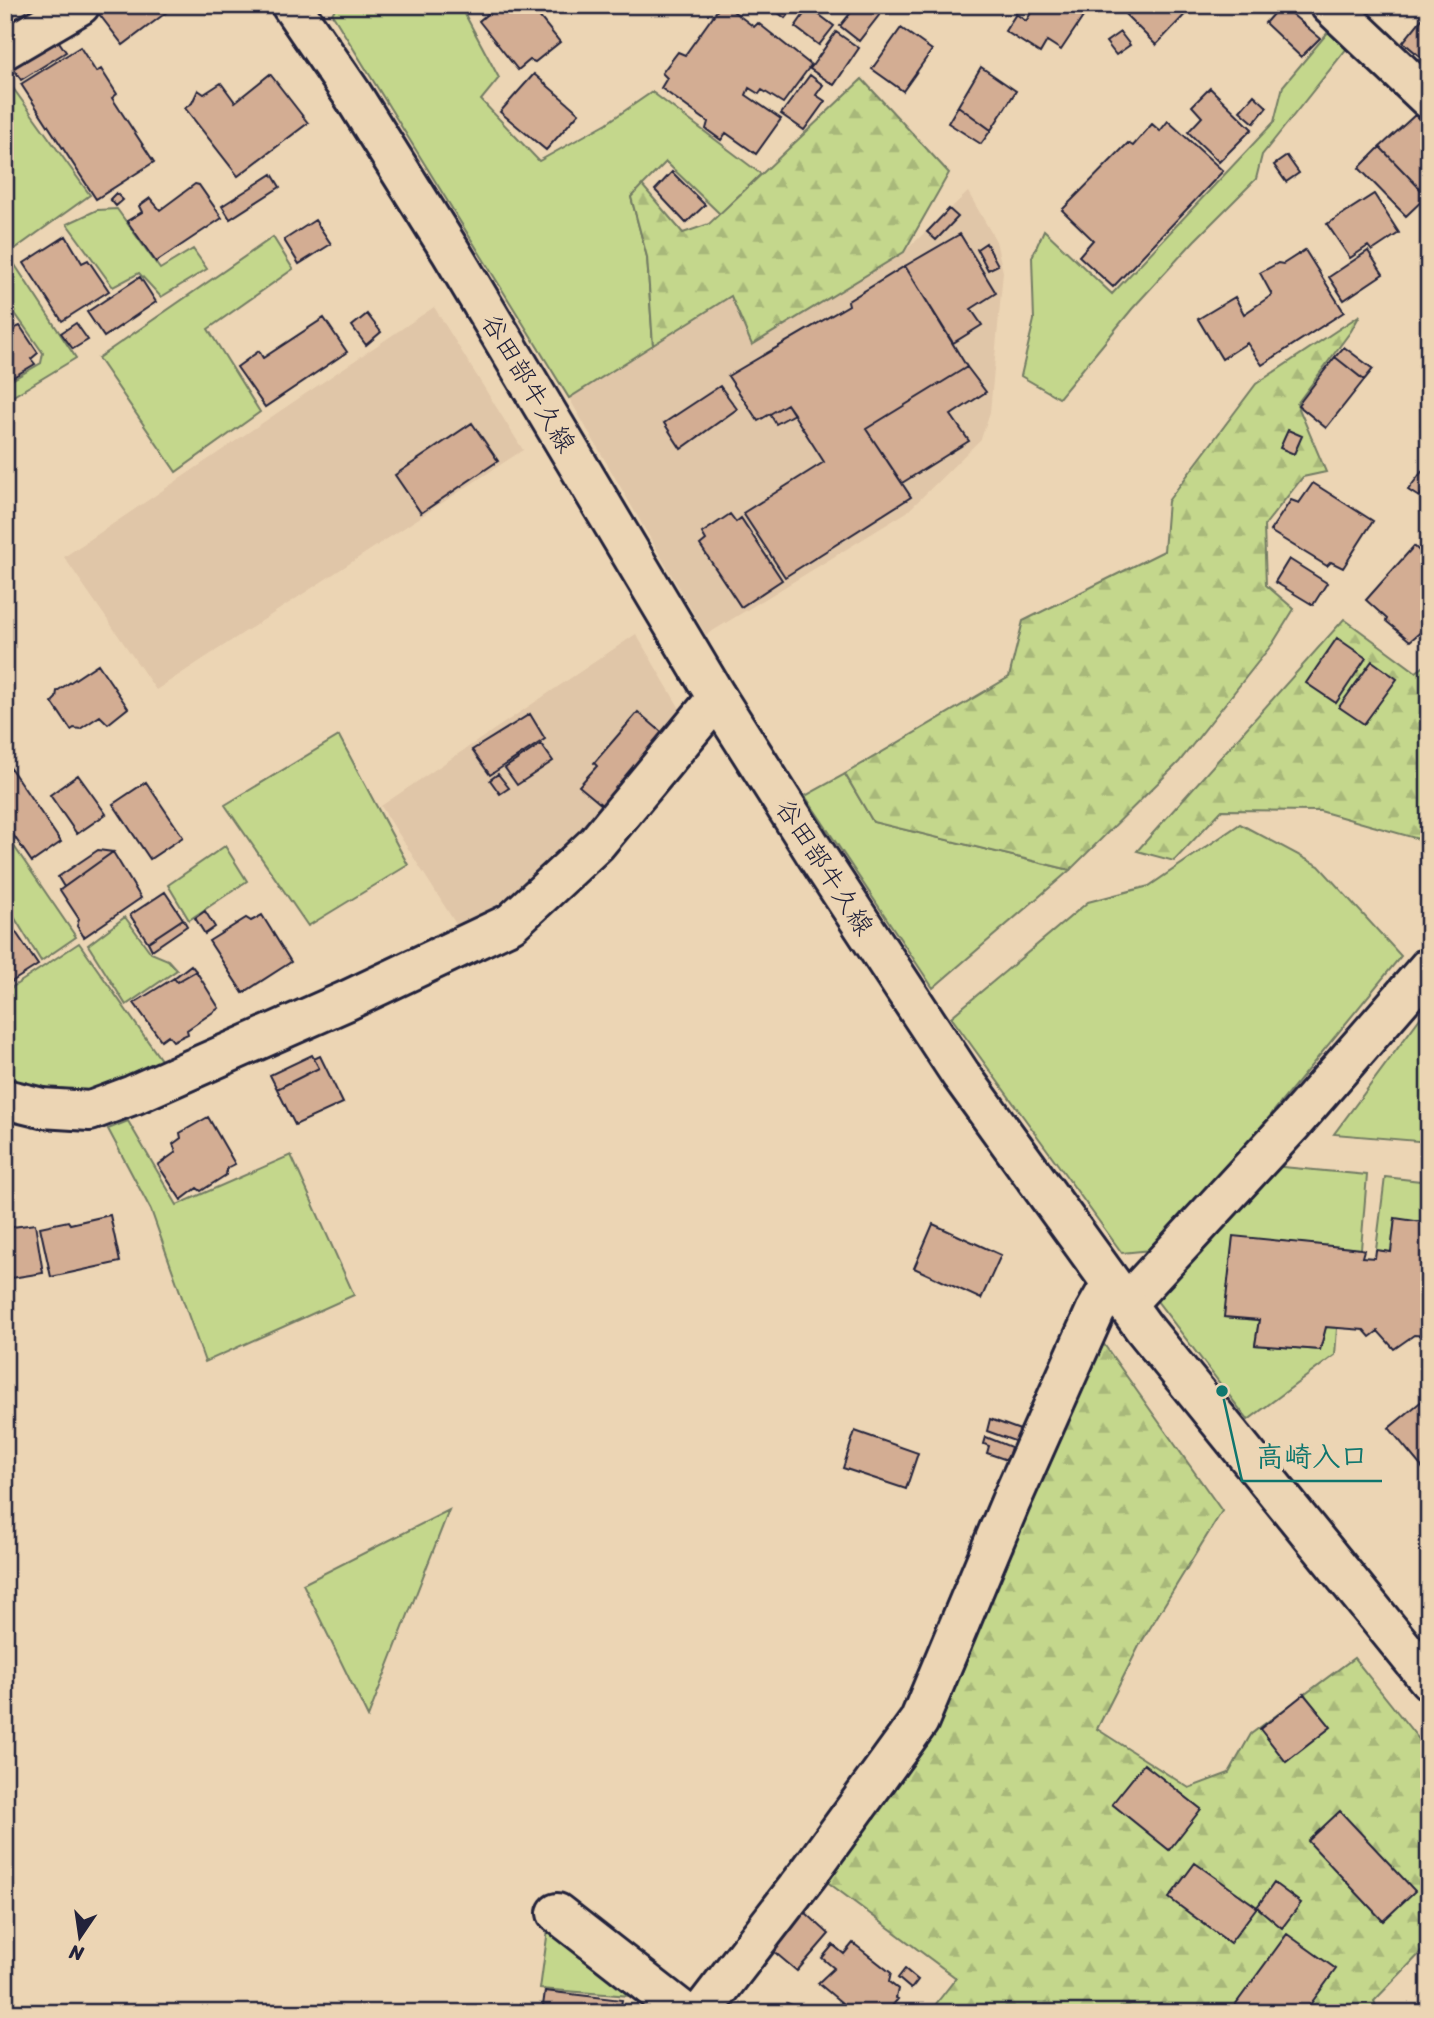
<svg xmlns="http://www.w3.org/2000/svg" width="1434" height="2018" font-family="Sriracha,'Klee One',sans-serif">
	<defs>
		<pattern id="forest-firs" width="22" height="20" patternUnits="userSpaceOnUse" patternTransform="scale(1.75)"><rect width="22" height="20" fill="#c4d78c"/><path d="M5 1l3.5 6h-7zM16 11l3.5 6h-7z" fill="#a8b87a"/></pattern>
	</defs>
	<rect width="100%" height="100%" fill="#ecd5b4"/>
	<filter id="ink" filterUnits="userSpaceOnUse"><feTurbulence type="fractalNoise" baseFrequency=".0143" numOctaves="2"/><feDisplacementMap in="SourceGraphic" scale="14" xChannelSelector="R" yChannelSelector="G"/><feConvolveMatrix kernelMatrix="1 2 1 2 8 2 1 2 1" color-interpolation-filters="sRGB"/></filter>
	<g filter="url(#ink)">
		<path fill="#e0c6a8" d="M 968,192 L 996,241 L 1003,272 L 990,412 L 981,439 L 907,512 L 706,635 L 569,398 L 731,295 L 753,345 L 904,252 Z
			M 434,307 L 523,450 L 156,690 L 64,557 Z
			M 636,634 L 686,719 L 515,897 L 461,932 L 381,806 Z"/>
		<path fill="#c4d78c" stroke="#737c64" stroke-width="2" d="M 337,5 L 460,5 L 499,78 L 481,100 L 539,161 L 607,123 L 652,92 L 761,174 L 720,214 L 666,162 L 631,197 L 647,257 L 653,345 L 569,398 L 332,14 Z
			M 1329,31 L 1347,48 L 1262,155 L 1256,179 L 1194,241 L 1132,309 L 1059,398 L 1021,376 L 1034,320 L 1032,257 L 1044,230 L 1112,294 L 1274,122 L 1283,86 Z
			M 5,77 L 90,195 L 5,256 Z
			M 117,209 L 160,269 L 193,249 L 207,269 L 161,297 L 139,273 L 113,287 L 67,224 L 97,210 Z
			M 273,237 L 293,269 L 208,329 L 260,412 L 176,472 L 98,358 Z
			M 13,262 L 76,358 L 5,401 L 5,384 L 41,363 L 43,353 L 9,305 L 5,306 L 5,266 Z
			M 339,736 L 408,865 L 308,926 L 225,805 Z
			M 845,774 L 873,822 L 1070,870 L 933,988 L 805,796 Z
			M 1240,824 L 1319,866 L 1401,956 L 1161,1249 L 1122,1253 L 951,1017 L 1088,902 L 1149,886 Z
			M 5,833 L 76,937 L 41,961 L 11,912 L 5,916 Z
			M 225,846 L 247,881 L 189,920 L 168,885 Z
			M 125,917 L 151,953 L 168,960 L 177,970 L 126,1005 L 88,945 Z
			M 79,943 L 161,1060 L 99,1095 L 5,1084 L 5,992 Z
			M 1429,1006 L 1429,1142 L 1334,1134 Z
			M 128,1121 L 177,1205 L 291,1155 L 354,1295 L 205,1362 L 151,1210 L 108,1129 Z
			M 1272,1166 L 1367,1175 L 1361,1249 L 1233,1237 L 1225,1317 L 1259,1320 L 1255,1345 L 1320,1350 L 1326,1327 L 1337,1328 L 1335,1355 L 1248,1420 L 1154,1297 Z
			M 1385,1177 L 1429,1182 L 1429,1223 L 1395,1219 L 1391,1252 L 1376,1250 Z
			M 449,1510 L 368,1717 L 303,1584 Z
			M 549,1922 L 618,1981 L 631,1996 L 540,1989 Z"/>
		<path fill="url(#forest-firs)" stroke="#737c64" stroke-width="2" d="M 862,79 L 949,173 L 904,252 L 752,345 L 731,296 L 653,345 L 647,257 L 631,197 L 642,185 L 683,233 L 709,224 Z
			M 1360,315 L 1351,331 L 1297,404 L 1326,472 L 1303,477 L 1264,526 L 1266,585 L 1294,609 L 1273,643 L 1179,762 L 1070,870 L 873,822 L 845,774 L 1009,677 L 1023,621 L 1164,551 L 1168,501 L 1256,384 Z
			M 1344,619 L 1416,672 L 1429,663 L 1429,842 L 1320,811 L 1222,810 L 1174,861 L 1137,851 Z
			M 1103,1343 L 1222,1511 L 1139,1646 L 1097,1729 L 1189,1788 L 1229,1773 L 1251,1734 L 1354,1658 L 1429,1752 L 1429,1944 L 1374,2001 L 1379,2013 L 929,2013 L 956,1978 L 826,1881 Z"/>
		<path fill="#d3ad93" stroke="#22223b" stroke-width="2" d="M 5,5 L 21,5 L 8,13 Z
			M 111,5 L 174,5 L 175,6 L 123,45 L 99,14 Z
			M 498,5 L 530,5 L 560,42 L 535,62 L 530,60 L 518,70 L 479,21 Z
			M 721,5 L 725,5 L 754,27 L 758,23 L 811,65 L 783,103 L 762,90 L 759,94 L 749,88 L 746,95 L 781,119 L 756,154 L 726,133 L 721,140 L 706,129 L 708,122 L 661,88 L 667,78 L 662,73 L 678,52 L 685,55 Z
			M 768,5 L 795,5 L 785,18 Z
			M 857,5 L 887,5 L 859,41 L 840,26 Z
			M 1036,5 L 1078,5 L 1087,11 L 1061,50 L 1047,41 L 1040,53 L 1005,31 L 1016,14 L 1026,21 Z
			M 1116,5 L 1194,5 L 1156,45 Z
			M 1281,5 L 1320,38 L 1301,57 L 1265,23 Z
			M 809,7 L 834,26 L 819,45 L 795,27 Z
			M 1425,15 L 1429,18 L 1429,64 L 1403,42 Z
			M 901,28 L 932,50 L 903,91 L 872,69 Z
			M 836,32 L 859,48 L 834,85 L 810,69 Z
			M 1120,32 L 1130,45 L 1116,55 L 1106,42 Z
			M 55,36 L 66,52 L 21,80 L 10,63 Z
			M 80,47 L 96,72 L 101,69 L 117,94 L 112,98 L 154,162 L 96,199 L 21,84 Z
			M 981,67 L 1016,91 L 991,130 L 958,106 Z
			M 270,74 L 308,123 L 238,176 L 185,108 L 192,103 L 198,90 L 204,94 L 221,83 L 235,102 Z
			M 534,74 L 579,113 L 546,150 L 500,112 Z
			M 810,75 L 823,85 L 816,95 L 825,101 L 804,130 L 781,114 Z
			M 1210,88 L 1252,129 L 1219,162 L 1188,132 L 1202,117 L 1192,106 Z
			M 1254,95 L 1267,107 L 1254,123 L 1240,111 Z
			M 958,106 L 991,130 L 981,144 L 948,123 Z
			M 1415,115 L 1429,130 L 1427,196 L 1380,147 Z
			M 1168,121 L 1223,171 L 1113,287 L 1079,256 L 1093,240 L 1062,210 L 1128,143 L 1133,146 L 1152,124 L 1160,131 Z
			M 1380,147 L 1427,196 L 1406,216 L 1359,168 Z
			M 1287,156 L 1299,173 L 1286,182 L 1274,165 Z
			M 672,172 L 705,205 L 686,223 L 655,190 Z
			M 272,174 L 280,187 L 230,219 L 222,206 Z
			M 195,184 L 199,185 L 222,218 L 156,262 L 127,221 L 142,212 L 139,206 L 150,198 L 160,210 Z
			M 116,193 L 123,200 L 116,206 L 110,199 Z
			M 1374,194 L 1399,233 L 1372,251 L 1368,246 L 1350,258 L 1327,224 Z
			M 949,209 L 958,217 L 936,240 L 927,232 Z
			M 315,220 L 331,244 L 299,264 L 284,240 Z
			M 960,234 L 996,293 L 971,309 L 982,325 L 953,343 L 905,266 Z
			M 66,236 L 82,263 L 88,260 L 109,291 L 62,321 L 24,263 Z
			M 986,243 L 998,265 L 988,270 L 977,249 Z
			M 1305,250 L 1344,312 L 1262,365 L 1247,343 L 1222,359 L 1198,319 L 1235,297 L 1244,314 L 1272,295 L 1260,273 L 1278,263 L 1283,264 Z
			M 1368,251 L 1383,274 L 1344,300 L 1329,277 Z
			M 905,266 L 967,367 L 866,429 L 911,497 L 785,577 L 743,513 L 824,462 L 787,404 L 758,421 L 728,376 L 849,305 L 848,301 Z
			M 140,277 L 156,302 L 104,337 L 87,312 Z
			M 367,314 L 381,332 L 366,345 L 352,326 Z
			M 324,318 L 347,352 L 265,407 L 237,367 L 259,351 L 263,358 Z
			M 8,323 L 13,329 L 20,326 L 38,353 L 31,359 L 35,364 L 13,377 L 9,374 L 5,376 L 5,325 Z
			M 76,323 L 88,340 L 73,349 L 61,333 Z
			M 1344,347 L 1373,369 L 1364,380 L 1335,357 Z
			M 1429,353 L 1429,372 L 1419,365 Z
			M 1335,357 L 1364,380 L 1326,428 L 1298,405 Z
			M 967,367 L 986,392 L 951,415 L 969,441 L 902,483 L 866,429 Z
			M 720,386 L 737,409 L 681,449 L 664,423 Z
			M 787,404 L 794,414 L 776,424 L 770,414 Z
			M 1429,409 L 1429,431 L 1421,425 L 1423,415 Z
			M 472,423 L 498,461 L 421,513 L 395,475 Z
			M 1288,430 L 1302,436 L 1294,454 L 1280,448 Z
			M 1423,470 L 1429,474 L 1429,484 L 1419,497 L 1408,490 Z
			M 1313,483 L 1373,521 L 1343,568 L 1331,562 L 1327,566 L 1270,531 L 1291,500 L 1299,503 Z
			M 730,514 L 736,522 L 741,518 L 782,580 L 741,607 L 700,545 L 706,540 L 702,533 Z
			M 1414,546 L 1429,560 L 1429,625 L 1410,641 L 1386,621 L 1387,619 L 1366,600 Z
			M 1289,559 L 1327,583 L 1313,605 L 1275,582 Z
			M 1337,638 L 1366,658 L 1336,703 L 1306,683 Z
			M 1372,661 L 1397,679 L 1364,724 L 1339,707 Z
			M 98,664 L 128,708 L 108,724 L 100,716 L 80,729 L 74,728 L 71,730 L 52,702 L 56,698 L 57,691 Z
			M 638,712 L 665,735 L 602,805 L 579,786 L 597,766 L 594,763 Z
			M 530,714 L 545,739 L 490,775 L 472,750 Z
			M 541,744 L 553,761 L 517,785 L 505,768 Z
			M 5,760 L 61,842 L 32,862 L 5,823 Z
			M 498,774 L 509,788 L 500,794 L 490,780 Z
			M 78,775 L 106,814 L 77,834 L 50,795 Z
			M 146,782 L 183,837 L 150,859 L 113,804 Z
			M 98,850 L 113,852 L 64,887 L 58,877 Z
			M 113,852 L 141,898 L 84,937 L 77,926 L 79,919 L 60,890 Z
			M 165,892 L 183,919 L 148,942 L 130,915 Z
			M 205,911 L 215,927 L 205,934 L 195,918 Z
			M 262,915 L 291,962 L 243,993 L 209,941 L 246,918 L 251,921 Z
			M 183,919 L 187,926 L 152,950 L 148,942 Z
			M 15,931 L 38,965 L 5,986 L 5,937 Z
			M 191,965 L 196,971 L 177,982 L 174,978 Z
			M 196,971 L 219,1008 L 187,1030 L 188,1034 L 173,1041 L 168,1035 L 161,1040 L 134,1003 L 174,978 L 177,982 Z
			M 312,1055 L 319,1068 L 277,1089 L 270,1075 Z
			M 320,1056 L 343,1103 L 295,1125 L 277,1089 L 319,1068 L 314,1059 Z
			M 208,1117 L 235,1164 L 227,1168 L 226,1175 L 201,1191 L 197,1188 L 181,1200 L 158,1165 L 176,1152 L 173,1144 L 181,1138 L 180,1133 Z
			M 110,1215 L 120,1262 L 51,1277 L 40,1227 L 68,1221 L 70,1224 Z
			M 1395,1218 L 1429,1223 L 1429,1336 L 1414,1335 L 1394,1349 L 1378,1331 L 1370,1337 L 1364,1330 L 1326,1327 L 1320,1350 L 1255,1345 L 1259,1320 L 1224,1317 L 1233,1236 L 1361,1249 L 1364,1250 L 1362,1257 L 1375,1258 L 1376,1250 L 1391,1252 Z
			M 35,1224 L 43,1273 L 5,1279 L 5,1228 Z
			M 933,1224 L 1001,1255 L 981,1299 L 914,1268 Z
			M 1429,1395 L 1429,1476 L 1389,1428 Z
			M 990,1419 L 1020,1430 L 1017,1442 L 987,1431 Z
			M 855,1431 L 918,1453 L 906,1489 L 843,1468 Z
			M 986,1437 L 1011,1447 L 1007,1460 L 987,1453 L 989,1446 L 984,1444 Z
			M 1304,1694 L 1331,1727 L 1286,1762 L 1260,1729 Z
			M 1144,1764 L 1201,1809 L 1169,1850 L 1112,1804 Z
			M 1340,1811 L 1415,1891 L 1383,1921 L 1308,1841 Z
			M 1195,1863 L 1257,1907 L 1230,1943 L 1169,1898 Z
			M 1274,1883 L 1301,1903 L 1282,1928 L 1257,1907 Z
			M 805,1912 L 829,1934 L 797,1971 L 772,1950 Z
			M 1287,1934 L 1336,1969 L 1304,2013 L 1246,2013 L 1235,2005 Z
			M 853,1943 L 891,1973 L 889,1982 L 898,1989 L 896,1998 L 898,1999 L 886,2013 L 854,2013 L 818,1983 L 834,1968 L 822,1958 L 833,1945 L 844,1954 Z
			M 905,1969 L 918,1980 L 911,1989 L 898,1978 Z
			M 545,1991 L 622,2000 L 620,2011 L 631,2013 L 542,2013 Z
			M 787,2003 L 813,2013 L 783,2013 Z"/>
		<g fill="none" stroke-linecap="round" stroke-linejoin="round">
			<defs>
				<path id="minor" d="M 1330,5 L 1429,99
					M 5,49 L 80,5
					M 5,1099 L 42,1108 L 90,1111 L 133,1095 L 346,1001 L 511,923 L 596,844 L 717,698
					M 1126,1304 L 1293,1123 L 1429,967
					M 557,1913 L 685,2013
					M 701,2013 L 808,1874 L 919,1721 L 1011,1501 L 1095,1312 L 1111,1284"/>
				<path id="secondary" d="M 291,5 L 352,94 L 451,252 L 717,698 L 817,856 L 961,1075 L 1143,1327 L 1429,1680"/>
			</defs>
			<use href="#minor" stroke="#22223b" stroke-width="44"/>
			<use href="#secondary" stroke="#22223b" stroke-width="44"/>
			<use href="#minor" stroke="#ecd5b4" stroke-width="38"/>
			<use href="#secondary" stroke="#ecd5b4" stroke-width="38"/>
		</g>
	</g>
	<g text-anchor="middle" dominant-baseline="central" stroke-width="7" stroke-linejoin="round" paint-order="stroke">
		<g font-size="26" fill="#22223b" stroke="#ecd5b4">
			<text transform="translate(529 383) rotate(59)">谷田部牛久線</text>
			<text transform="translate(825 867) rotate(57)">谷田部牛久線</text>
		</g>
	</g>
	<path fill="none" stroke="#0f766e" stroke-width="2.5" d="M1222 1391L1242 1481H1382"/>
	<circle fill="#0f766e" stroke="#ecd5b4" stroke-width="2.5" cx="1222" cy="1391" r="7"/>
	<g font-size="28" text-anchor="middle" font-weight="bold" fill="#0f766e" stroke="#ecd5b4" stroke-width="7" stroke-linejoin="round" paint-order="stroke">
		<text x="1312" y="1466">高崎入口</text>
	</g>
	<rect width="1434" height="2018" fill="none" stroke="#ecd5b4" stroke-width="28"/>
	<rect x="14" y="14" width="1406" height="1990" fill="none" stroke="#22223b" stroke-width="2.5" filter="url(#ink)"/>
	<g transform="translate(80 1937) rotate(193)" stroke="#ecd5b4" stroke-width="5" paint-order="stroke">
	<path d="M0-5L12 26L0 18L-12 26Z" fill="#22223b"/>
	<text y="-10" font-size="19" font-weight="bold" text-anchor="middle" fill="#22223b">N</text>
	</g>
</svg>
